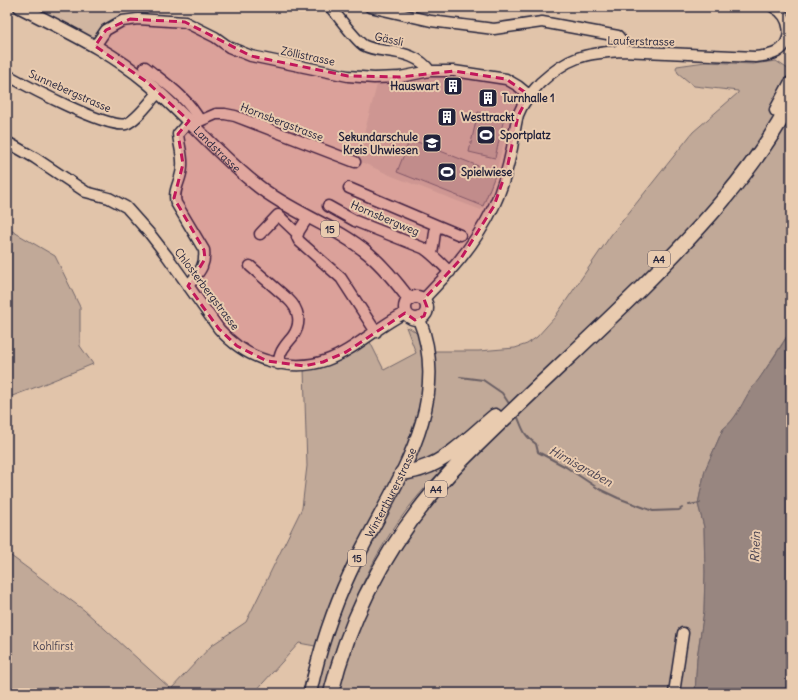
<svg xmlns="http://www.w3.org/2000/svg" width="798" height="700" font-family="Delius,sans-serif">
	<rect width="100%" height="100%" fill="#e1c4aa"/>
	<filter id="ink" filterUnits="userSpaceOnUse"><feTurbulence type="fractalNoise" baseFrequency=".025" numOctaves="2"/><feDisplacementMap in="SourceGraphic" scale="8" xChannelSelector="R" yChannelSelector="G"/><feConvolveMatrix kernelMatrix="1 2 1 2 8 2 1 2 1" color-interpolation-filters="sRGB"/></filter>
	<g filter="url(#ink)">
		<path fill="#d1b6a1" d="M 34,7 L 121,7 L 120,19 L 94,39 Z
			M 431,73 L 507,83 L 524,94 L 508,127 L 488,202 L 481,210 L 392,176 L 357,160 L 378,81 Z"/>
		<path fill="#c1a998" stroke="#72666a" d="M 776,61 L 791,71 L 791,330 L 758,381 L 748,394 L 741,408 L 735,417 L 729,424 L 723,429 L 705,470 L 698,504 L 704,527 L 705,572 L 704,611 L 697,658 L 695,693 L 333,693 L 377,580 L 467,444 C 446,465 424,487 406,511 C 365,565 342,628 324,693 L 302,693 L 315,646 L 299,643 L 254,693 L 7,693 L 7,553 L 84,610 L 171,689 L 212,645 L 246,622 L 302,508 L 307,466 L 304,369 L 369,340 L 384,370 L 416,353 L 406,327 C 417,329 423,343 429,351 L 479,351 L 515,348 L 527,344 L 537,337 L 555,317 L 611,235 L 693,132 L 738,93 L 738,91 L 694,86 L 678,73 L 676,68 L 677,66 L 705,62 L 753,64 Z
			M 478,112 L 504,118 L 495,158 L 469,152 Z
			M 410,139 L 496,173 L 483,206 L 397,172 Z
			M 7,228 L 55,256 L 80,307 L 80,346 L 93,364 L 39,386 L 7,398 Z"/>
		<path fill="#988680" stroke="#695e64" d="M 791,330 L 791,693 L 695,693 L 697,658 L 704,611 L 705,572 L 704,527 L 698,504 L 705,470 L 723,429 C 736,419 740,407 748,394 C 751,389 755,384 759,379 C 770,363 781,347 791,330 Z"/>
		<g fill="none" stroke-linecap="round" stroke-linejoin="round">
			<path stroke="#695e64" stroke-width="2" d="M 460,377 L 483,380 L 502,393 L 510,405
				M 516,413 C 523,428 522,434 536,444 L 538,452 L 566,467 L 599,489 L 618,498 L 653,511 L 679,510 L 682,508
				M 689,505 L 700,503"/>
			<defs>
				<path id="minor" d="M 330,7 C 339,17 353,37 363,45 C 370,49 379,50 387,51 C 404,53 420,57 430,71
					M 370,7 L 431,21 L 494,29 L 542,22 L 618,36 L 621,40 L 622,51
					M 95,46 L 106,30 L 122,21 L 138,19 L 185,22 L 215,37 L 229,47 L 251,56 L 348,76 L 374,78 L 400,77 L 430,71 L 454,71 L 506,79 L 518,86 L 529,95
					M 145,67 C 165,83 188,98 200,121
					M 7,75 C 27,86 107,129 126,124 C 137,120 150,101 159,92
					M 7,142 L 35,158 L 86,192 L 109,198 L 126,207 L 150,234 L 167,256 L 219,329 C 234,346 251,357 273,362 C 333,377 358,337 405,313
					M 349,188 L 436,225 L 432,254
					M 328,206 L 355,221 L 423,248 C 433,254 441,264 450,272
					M 308,217 L 299,231 L 297,237 L 299,241 L 341,278 L 376,332
					M 436,225 L 460,235
					M 260,234 L 278,215 L 298,234
					M 250,266 L 288,299 C 299,309 302,323 293,336 C 290,340 286,344 283,349 C 280,353 279,359 278,364
					M 188,286 C 198,273 206,267 204,250 L 176,203 C 172,190 182,180 182,166 C 183,156 179,145 178,134 L 185,126 L 200,121 L 216,114 L 225,114 L 235,116 L 355,162
					M 423,300 C 432,290 441,281 450,271 C 467,252 483,229 494,206 C 503,187 508,168 512,148 C 514,137 515,126 518,115 C 523,102 531,93 540,83 C 568,57 585,53 622,51 L 755,57 C 763,56 770,56 777,52 C 795,41 791,16 773,7
					M 674,693 L 683,633"/>
				<g id="major">
					<path id="s1" d="M 20,7 C 64,30 109,50 147,82 C 186,115 218,155 258,186 C 292,213 336,226 369,254 C 384,267 397,283 409,299"/>
					<circle cx="416" cy="308" r="11"/>
					<path id="s2" d="M 310,693 C 319,652 332,611 350,573 C 386,494 456,410 419,319"/>
				</g>
				<path id="highway" d="M 777,110 L 791,84
					M 402,473 C 409,472 416,471 423,468 C 450,459 473,434 495,416
					M 331,693 C 353,603 398,526 462,460 C 520,402 581,347 639,290 C 696,233 753,173 791,102"/>
			</defs>
			<use href="#minor" stroke="#22223b" stroke-width="13"/>
			<use href="#major" stroke="#22223b" stroke-width="15"/>
			<use href="#highway" stroke="#22223b" stroke-width="17"/>
			<use href="#minor" stroke="#e9cbaf" stroke-width="10"/>
			<use href="#major" stroke="#e9cbaf" stroke-width="12"/>
			<use href="#highway" stroke="#e9cbaf" stroke-width="14"/>
		</g>
	</g>
	<path fill="#c2185b" fill-opacity="0.2" stroke="#c2185b" stroke-width="3" stroke-dasharray="8 5" stroke-linejoin="round" d="M 130,19 L 185,22 L 251,56 L 348,76 L 400,77 L 454,71 L 506,79 L 529,95 L 518,116 L 507,169 L 494,206 L 460,260 L 424,299 L 427,307 L 424,316 L 415,320 L 405,313 L 346,352 L 323,362 L 304,366 L 267,361 L 237,346 L 219,329 L 188,286 L 205,259 L 204,250 L 174,198 L 183,164 L 178,134 L 189,121 L 147,82 L 95,46 L 106,30 Z"/>
	<defs>
		<symbol id="building-square" viewBox="-11 -11 22 22"><rect x="-9" y="-9" width="18" height="18" rx="4" fill="#22223b" stroke="#e9cbaf"/><path d="M-4-6H4V6H1V3H-1V6H-4ZM-2.5-4.3h1.7v1.8h-1.7ZM.8-4.3h1.7v1.8H.8ZM-2.5-1h1.7V.8h-1.7ZM.8-1h1.7V.8H.8Z" fill="#fff"/></symbol>
		<symbol id="stadium-square" viewBox="-11 -11 22 22"><rect x="-9" y="-9" width="18" height="18" rx="4" fill="#22223b" stroke="#e9cbaf"/><path d="M0-5a6.5 5 0 1 0 0 10a6.5 5 0 1 0 0-10ZM-3.5-1.8h7v3.6h-7Z" fill="#fff"/></symbol>
		<symbol id="school-square" viewBox="-11 -11 22 22"><rect x="-9" y="-9" width="18" height="18" rx="4" fill="#22223b" stroke="#e9cbaf"/><path d="M0-5L7-2L0 1L-7-2ZM-4 1L0 2.5L4 1V4Q0 6-4 4Z" fill="#fff"/></symbol>
	</defs>
	<g fill-rule="evenodd">
		<use href="#building-square" x="442" y="75" width="22" height="22"/>
		<use href="#building-square" x="477" y="87" width="22" height="22"/>
		<use href="#building-square" x="436" y="106" width="22" height="22"/>
		<use href="#stadium-square" x="475" y="124" width="22" height="22"/>
		<use href="#school-square" x="421" y="132" width="22" height="22"/>
		<use href="#stadium-square" x="436" y="161" width="22" height="22"/>
	</g>
	<g text-anchor="middle" dominant-baseline="central" stroke-width="4" stroke-linejoin="round" paint-order="stroke">
		<g fill="#e9cbaf" stroke="#5e555e" stroke-width="1">
			<rect x="321" y="221" width="18" height="16" rx="3"/>
			<rect x="648" y="251" width="22" height="16" rx="3"/>
			<rect x="425" y="481" width="22" height="16" rx="3"/>
			<rect x="348" y="550" width="18" height="16" rx="3"/>
		</g>
		<g font-size="10" font-weight="bold" fill="#22223b">
			<text x="330" y="229">15</text>
			<text x="659" y="259">A4</text>
			<text x="436" y="489">A4</text>
			<text x="357" y="558">15</text>
		</g>
		<g font-size="11" fill="#22223b" stroke="#e9cbaf">
			<text transform="translate(389 39) rotate(12)">Gässli</text>
			<text transform="translate(641 41) rotate(1)">Lauferstrasse</text>
			<text transform="translate(308 56) rotate(12)">Zöllistrasse</text>
			<text transform="translate(70 91) rotate(24)">Sunnebergstrasse</text>
			<text transform="translate(282 122) rotate(21)">Hornsbergstrasse</text>
			<text stroke="none"><textPath href="#s1" startOffset="245">Landstrasse</textPath></text>
			<text transform="translate(385 218) rotate(23)">Hornsbergweg</text>
			<text transform="translate(207 289) rotate(53)">Chlosterbergstrasse</text>
			<text stroke="none"><textPath href="#s2" startOffset="217">Winterthurerstrasse</textPath></text>
		</g>
		<g font-size="11" font-weight="bold" fill="#22223b" stroke="#e9cbaf" text-anchor="start">
			<text x="439" y="86" text-anchor="end">Hauswart</text>
			<text x="502" y="98">Turnhalle 1</text>
			<text x="461" y="117">Westtrackt</text>
			<text x="500" y="135">Sportplatz</text>
			<text x="418" y="137" text-anchor="end">Sekundarschule<tspan x="418" dy="13">Kreis Uhwiesen</tspan></text>
			<text x="461" y="172">Spielwiese</text>
		</g>
		<g font-size="11" fill="#423d4e" stroke="#e9cbaf">
			<text x="53" y="646">Kohlfirst</text>
		</g>
		<g font-size="12" font-style="italic" fill="#403b4c" stroke="#e9cbaf">
			<text transform="translate(581 466) rotate(29)">Hirnisgraben</text>
			<text transform="translate(755 547) rotate(-88)">Rhein</text>
		</g>
	</g>
	<rect width="798" height="700" fill="none" stroke="#e9cbaf" stroke-width="24"/>
	<rect x="12" y="12" width="774" height="676" fill="none" stroke="#22223b" stroke-width="1.5" filter="url(#ink)"/>
</svg>
